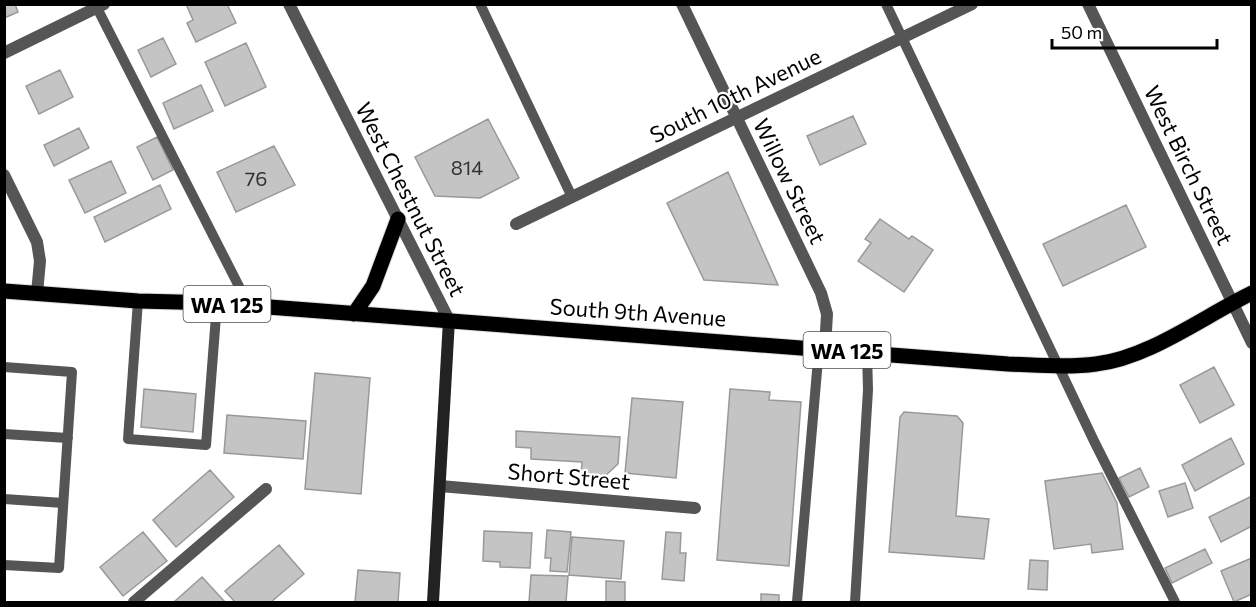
<svg xmlns="http://www.w3.org/2000/svg" width="1256" height="607" font-family="Commissioner,sans-serif">
	<rect width="100%" height="100%" fill="#fff"/>
	<path fill="#c4c4c4" stroke="#999" stroke-width="1.5" d="M 4,4 L 15,4 L 18,12 L 4,18 Z
		M 186,4 L 227,4 L 236,23 L 196,42 L 187,23 L 193,20 Z
		M 163,38 L 176,64 L 151,77 L 138,50 Z
		M 246,43 L 266,87 L 225,106 L 205,62 Z
		M 60,70 L 73,97 L 39,114 L 26,86 Z
		M 201,85 L 213,111 L 174,129 L 163,103 Z
		M 853,116 L 866,144 L 820,165 L 807,136 Z
		M 488,119 L 519,178 L 480,198 L 435,196 L 415,157 Z
		M 79,128 L 89,148 L 54,166 L 44,145 Z
		M 157,137 L 173,170 L 153,180 L 137,147 Z
		M 274,146 L 295,185 L 236,212 L 217,172 Z
		M 111,161 L 126,193 L 85,213 L 69,180 Z
		M 728,172 L 778,285 L 704,280 L 667,203 Z
		M 160,185 L 171,209 L 105,242 L 94,217 Z
		M 1126,205 L 1146,247 L 1063,286 L 1043,244 Z
		M 880,219 L 909,239 L 912,236 L 933,250 L 904,292 L 858,261 L 871,243 L 865,239 Z
		M 1214,367 L 1234,405 L 1200,423 L 1180,385 Z
		M 315,373 L 370,378 L 361,494 L 305,489 Z
		M 144,389 L 196,394 L 193,432 L 141,427 Z
		M 730,389 L 770,392 L 769,400 L 801,402 L 789,566 L 717,560 Z
		M 632,398 L 683,402 L 676,478 L 625,473 Z
		M 904,412 L 957,416 L 963,423 L 956,516 L 989,519 L 984,559 L 889,552 L 900,417 Z
		M 227,415 L 306,421 L 303,459 L 224,453 Z
		M 516,431 L 620,437 L 618,464 L 604,477 L 581,475 L 582,462 L 531,459 L 531,448 L 516,447 Z
		M 1231,438 L 1244,464 L 1195,491 L 1182,465 Z
		M 1140,468 L 1149,487 L 1129,497 L 1119,478 Z
		M 210,470 L 234,497 L 176,547 L 153,520 Z
		M 1102,473 L 1117,503 L 1123,549 L 1092,553 L 1091,544 L 1054,549 L 1045,481 Z
		M 1185,483 L 1193,508 L 1168,517 L 1159,491 Z
		M 1252,496 L 1252,526 L 1221,542 L 1209,517 Z
		M 547,530 L 571,532 L 567,572 L 550,571 L 551,558 L 545,558 Z
		M 484,531 L 532,533 L 530,568 L 500,567 L 500,562 L 483,561 Z
		M 143,532 L 167,561 L 123,596 L 100,567 Z
		M 666,532 L 681,533 L 680,553 L 686,553 L 684,581 L 662,579 Z
		M 572,537 L 624,541 L 621,579 L 569,575 Z
		M 279,545 L 304,574 L 271,602 L 235,602 L 225,591 Z
		M 1205,549 L 1212,563 L 1172,583 L 1165,568 Z
		M 1252,558 L 1252,594 L 1234,602 L 1221,571 Z
		M 1030,560 L 1048,561 L 1047,590 L 1028,589 Z
		M 358,570 L 400,573 L 398,602 L 355,602 Z
		M 531,575 L 568,576 L 566,602 L 529,602 Z
		M 202,577 L 225,602 L 174,602 Z
		M 606,581 L 625,582 L 625,602 L 606,602 Z
		M 761,594 L 779,595 L 779,602 L 761,602 Z"/>
	<g fill="none" stroke-linecap="round" stroke-linejoin="round">
		<defs>
			<path id="primary" d="M 4,291 L 138,301 L 217,303 L 1008,364 C 1037,365 1067,368 1096,364 C 1149,358 1204,316 1252,293
				M 354,314 L 373,286 L 398,219"/>
		</defs>
		<use href="#primary" stroke="#dbdbdb" stroke-width="17"/>
		<path stroke="#555" stroke-width="10" d="M 95,4 L 249,306
			M 480,4 L 572,197
			M 886,4 L 1094,441 L 1175,602
			M 138,301 L 128,439 L 206,445 L 217,303
			M 4,367 L 72,372 L 59,568 L 4,565
			M 4,434 L 68,438
			M 4,499 L 63,503
			M 797,602 L 819,348
			M 855,602 L 868,390 L 867,352"/>
		<path stroke="#555" stroke-width="12" d="M 682,4 L 821,293 L 827,314 L 825,348
			M 1088,4 L 1252,343
			M 4,53 L 104,4
			M 4,175 L 37,242 L 40,261 L 37,293
			M 516,224 L 972,4
			M 440,486 L 695,508
			M 134,602 L 266,489"/>
		<path stroke="#555" stroke-width="12" d="M 289,4 L 449,320"/>
		<path stroke="#222" stroke-width="12" d="M 433,602 L 449,320"/>
		<use href="#primary" stroke="#000" stroke-width="15"/>
	</g>
	<g text-anchor="middle" dominant-baseline="central" stroke-width="4.5" stroke-linejoin="round" paint-order="stroke">
		<g font-size="20" fill="#313131">
			<text x="467" y="167">814</text>
			<text x="256" y="178">76</text>
		</g>
		<g fill="#fff" stroke="#4c4c4c" stroke-width="1.5">
			<rect x="183.5" y="286" width="87" height="36" rx="4.5"/>
			<rect x="803.5" y="332" width="87" height="36" rx="4.5"/>
		</g>
		<g font-size="21" font-weight="bold" fill="#000">
			<text x="227" y="304">WA 125</text>
			<text x="847" y="350">WA 125</text>
		</g>
		<g font-size="22" fill="#000" stroke="#fff">
			<text transform="translate(735 95) rotate(-26)">South 10th Avenue</text>
			<text transform="translate(1189 165) rotate(64)">West Birch Street</text>
			<text transform="translate(790 181) rotate(64)">Willow Street</text>
			<text transform="translate(411 199) rotate(63)">West Chestnut Street</text>
			<text transform="translate(638 312) rotate(4)">South 9th Avenue</text>
			<text transform="translate(569 476) rotate(5)">Short Street</text>
		</g>
	</g>
	<rect width="1256" height="607" fill="none" stroke="#000000" stroke-width="12"/>
	<path d="M1052 39v9h165v-9" fill="none" stroke="#000000" stroke-width="3"/>
	<text x="1061" y="39" font-size="18" fill="#000000" stroke="#ffffff" stroke-width="4.5" paint-order="stroke">50 m</text>
</svg>
